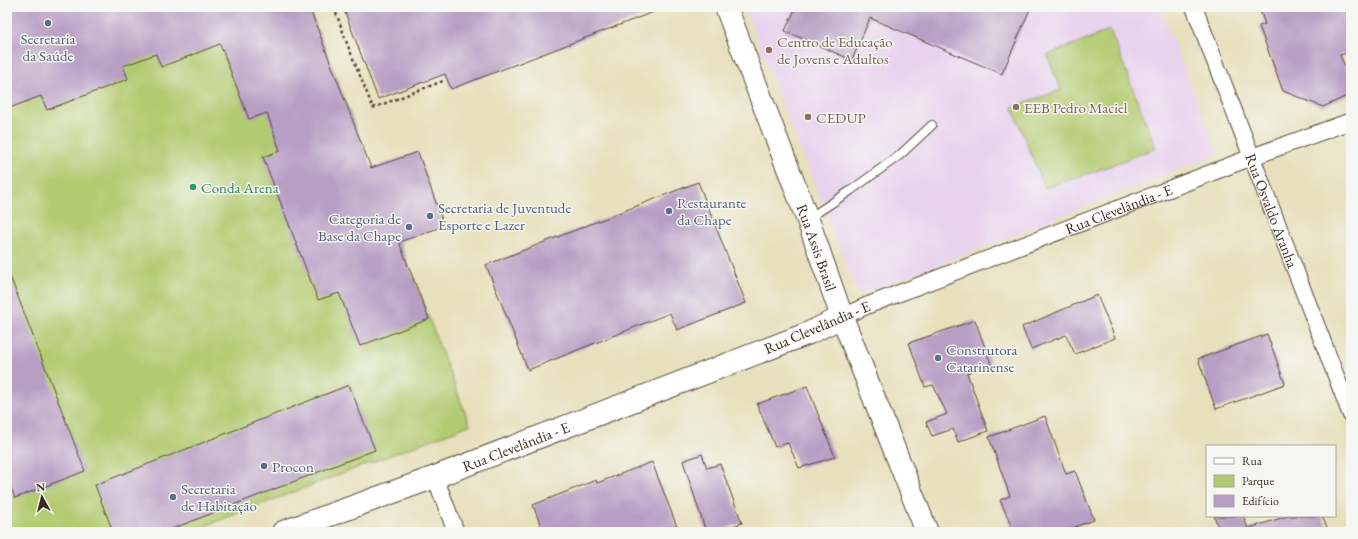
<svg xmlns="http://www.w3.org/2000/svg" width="1358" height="539" font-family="'EB Garamond',serif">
	<rect width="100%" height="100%" fill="#f6f6f2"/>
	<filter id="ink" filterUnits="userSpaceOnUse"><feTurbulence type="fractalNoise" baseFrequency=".025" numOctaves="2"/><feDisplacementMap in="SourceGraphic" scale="8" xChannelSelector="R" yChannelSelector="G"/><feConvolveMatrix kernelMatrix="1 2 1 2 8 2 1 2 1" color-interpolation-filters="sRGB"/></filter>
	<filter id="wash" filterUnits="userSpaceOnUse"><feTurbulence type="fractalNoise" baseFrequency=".012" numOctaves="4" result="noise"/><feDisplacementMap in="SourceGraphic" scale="16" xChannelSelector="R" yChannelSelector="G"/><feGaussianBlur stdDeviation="0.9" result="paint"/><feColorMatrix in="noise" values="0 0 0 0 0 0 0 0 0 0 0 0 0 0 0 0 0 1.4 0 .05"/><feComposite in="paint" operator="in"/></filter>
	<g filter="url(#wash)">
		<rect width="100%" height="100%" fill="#e7e0bc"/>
		<path fill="#e8d2ee" d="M 744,7 L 1160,7 L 1218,154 L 859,296 Z"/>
		<path fill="#b2ca6f" stroke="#767a46" d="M 15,7 L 309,7 L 470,425 L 189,532 L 7,532 L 7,10 Z
			M 1110,30 L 1156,148 L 1096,171 L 1045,188 L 1012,107 L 1061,90 L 1047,55 Z"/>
		<g id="blocks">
			<path fill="#b79ec4" d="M 15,7 L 309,7 L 371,168 L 418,152 L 444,226 L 399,242 L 429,319 L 360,346 L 339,293 L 318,300 L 263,157 L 280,151 L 267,113 L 249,119 L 220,44 L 161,67 L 156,54 L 123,66 L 128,79 L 47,110 L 41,96 L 7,109 L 7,10 Z
				M 343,7 L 664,7 L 664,8 L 451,89 L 445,74 L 378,99 Z
				M 796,7 L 1031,7 L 1002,74 L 870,18 L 852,60 L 785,31 Z
				M 1259,7 L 1351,7 L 1351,52 L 1340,55 L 1351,80 L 1351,94 L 1323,107 L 1283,91 L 1259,26 L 1265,24 Z
				M 698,182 L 746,303 L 677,330 L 670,313 L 528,370 L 486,265 Z
				M 8,271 L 85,471 L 15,498 L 7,478 L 7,272 Z
				M 1097,295 L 1115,338 L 1075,354 L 1066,335 L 1031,349 L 1022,327 Z
				M 975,320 L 991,364 L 967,373 L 988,431 L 958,442 L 953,429 L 932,436 L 926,422 L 947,414 L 933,385 L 925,387 L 909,343 Z
				M 1267,334 L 1285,384 L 1216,409 L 1198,359 Z
				M 349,385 L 375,450 L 164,532 L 113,532 L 95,485 Z
				M 807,386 L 835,457 L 799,468 L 788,443 L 775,447 L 757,404 Z
				M 1045,416 L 1066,474 L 1075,471 L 1094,520 L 1061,532 L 1014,532 L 1000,500 L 1010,496 L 989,437 Z
				M 702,454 L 707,468 L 720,464 L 742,523 L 716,532 L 706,532 L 683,461 Z
				M 652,462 L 679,532 L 543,532 L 533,505 L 596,480 L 597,483 Z
				M 1214,516 L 1243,516 L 1249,531 L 1249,528 L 1288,516 L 1322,516 L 1329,532 L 1220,532 Z"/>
		</g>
	</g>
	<g filter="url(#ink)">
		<use href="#blocks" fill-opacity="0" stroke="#554536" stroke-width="1"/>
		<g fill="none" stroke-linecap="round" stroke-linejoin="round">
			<defs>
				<path id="lane" d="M 809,218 L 850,191 L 900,155 L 932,125"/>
				<g id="street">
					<path id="s1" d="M 1194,7 L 1351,415"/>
					<path id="s2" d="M 842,317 L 866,306 L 1252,157 L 1351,121"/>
					<path d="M 435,477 L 456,532"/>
				</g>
				<g id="secondary">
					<path id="s3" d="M 726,7 L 809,223 L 842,317 L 927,532"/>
					<path id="s4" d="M 283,532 L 435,477 L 809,333 L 842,317"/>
				</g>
			</defs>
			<use href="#lane" stroke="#554536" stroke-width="10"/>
			<use href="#street" stroke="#554536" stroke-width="18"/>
			<use href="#secondary" stroke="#554536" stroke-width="24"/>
			<path stroke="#554536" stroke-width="2.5" stroke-dasharray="3 3" stroke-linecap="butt" d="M 334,7 L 348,46 L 373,108 L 443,81"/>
			<use href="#lane" stroke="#fff" stroke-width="8"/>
			<use href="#street" stroke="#fff" stroke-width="16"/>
			<use href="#secondary" stroke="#fff" stroke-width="22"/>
		</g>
	</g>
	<g fill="#5c6f8a" stroke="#f6f6f2" stroke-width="1.5">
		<circle cx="48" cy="23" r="4"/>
		<circle cx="669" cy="211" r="4"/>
		<circle cx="430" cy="216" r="4"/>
		<circle cx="409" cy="227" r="4"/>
		<circle cx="938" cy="358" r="4"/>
		<circle cx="264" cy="466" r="4"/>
		<circle cx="173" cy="497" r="4"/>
	</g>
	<g fill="#8d6e63" stroke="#f6f6f2" stroke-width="1.5">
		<circle cx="769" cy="50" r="4"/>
		<circle cx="1016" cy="107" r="4"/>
		<circle cx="808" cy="117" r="4"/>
	</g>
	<circle fill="#2e9e5b" stroke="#f6f6f2" stroke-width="1.5" cx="193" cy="187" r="4"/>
	<g text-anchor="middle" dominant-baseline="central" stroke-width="3" stroke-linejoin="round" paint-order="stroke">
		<g font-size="15" fill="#4e5e75" stroke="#f6f6f2" text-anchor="start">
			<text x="48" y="38" text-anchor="middle">Secretaria<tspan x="48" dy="17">da Saúde</tspan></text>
			<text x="677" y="202">Restaurante<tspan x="677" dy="17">da Chape</tspan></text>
			<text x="438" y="207">Secretaria de Juventude<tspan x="438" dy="17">Esporte e Lazer</tspan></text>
			<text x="401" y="218" text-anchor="end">Categoria de<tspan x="401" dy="17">Base da Chape</tspan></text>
			<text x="946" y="349">Construtora<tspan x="946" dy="17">Catarinense</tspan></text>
			<text x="272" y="466">Procon</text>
			<text x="181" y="488">Secretaria<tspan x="181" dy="17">de Habitação</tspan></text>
		</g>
		<g font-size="15" fill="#785e54" stroke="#f6f6f2" text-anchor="start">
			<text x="777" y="41">Centro de Educação<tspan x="777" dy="17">de Jovens e Adultos</tspan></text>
			<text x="1024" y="107">EEB Pedro Maciel</text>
			<text x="816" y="117">CEDUP</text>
		</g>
		<g font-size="15" fill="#27864d" stroke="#f6f6f2" text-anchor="start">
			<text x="201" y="187">Conda Arena</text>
		</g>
		<g font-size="15" fill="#3b2a1e" stroke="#f6f6f2">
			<text stroke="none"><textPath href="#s2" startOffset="297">Rua Clevelândia - E</textPath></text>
			<text stroke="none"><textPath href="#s1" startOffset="218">Rua Osvaldo Aranha</textPath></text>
			<text stroke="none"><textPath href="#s3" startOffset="257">Rua Assis Brasil</textPath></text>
			<text transform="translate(817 327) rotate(-23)">Rua Clevelândia - E</text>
			<text stroke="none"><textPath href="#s4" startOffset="248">Rua Clevelândia - E</textPath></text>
		</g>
	</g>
	<rect width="1358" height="539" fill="none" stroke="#f6f6f2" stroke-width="24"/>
	<rect x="1206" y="445" width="130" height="72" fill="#f6f6f2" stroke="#aba49d"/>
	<rect x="1214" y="458" width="20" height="6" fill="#ffffff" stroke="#aba49d"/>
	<text x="1242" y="465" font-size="12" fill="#3b2a1e">Rua</text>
	<rect x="1214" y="475" width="20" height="12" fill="#b2ca6f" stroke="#aba49d"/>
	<text x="1242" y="485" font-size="12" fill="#3b2a1e">Parque</text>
	<rect x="1214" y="495" width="20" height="12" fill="#b79ec4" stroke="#aba49d"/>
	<text x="1242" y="505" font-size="12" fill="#3b2a1e">Edifício</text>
	<g transform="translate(42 497) rotate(353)" stroke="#f6f6f2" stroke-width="3" paint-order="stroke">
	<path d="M0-3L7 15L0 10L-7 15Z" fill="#3b2a1e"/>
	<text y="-6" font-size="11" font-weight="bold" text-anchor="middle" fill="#3b2a1e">N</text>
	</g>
</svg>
